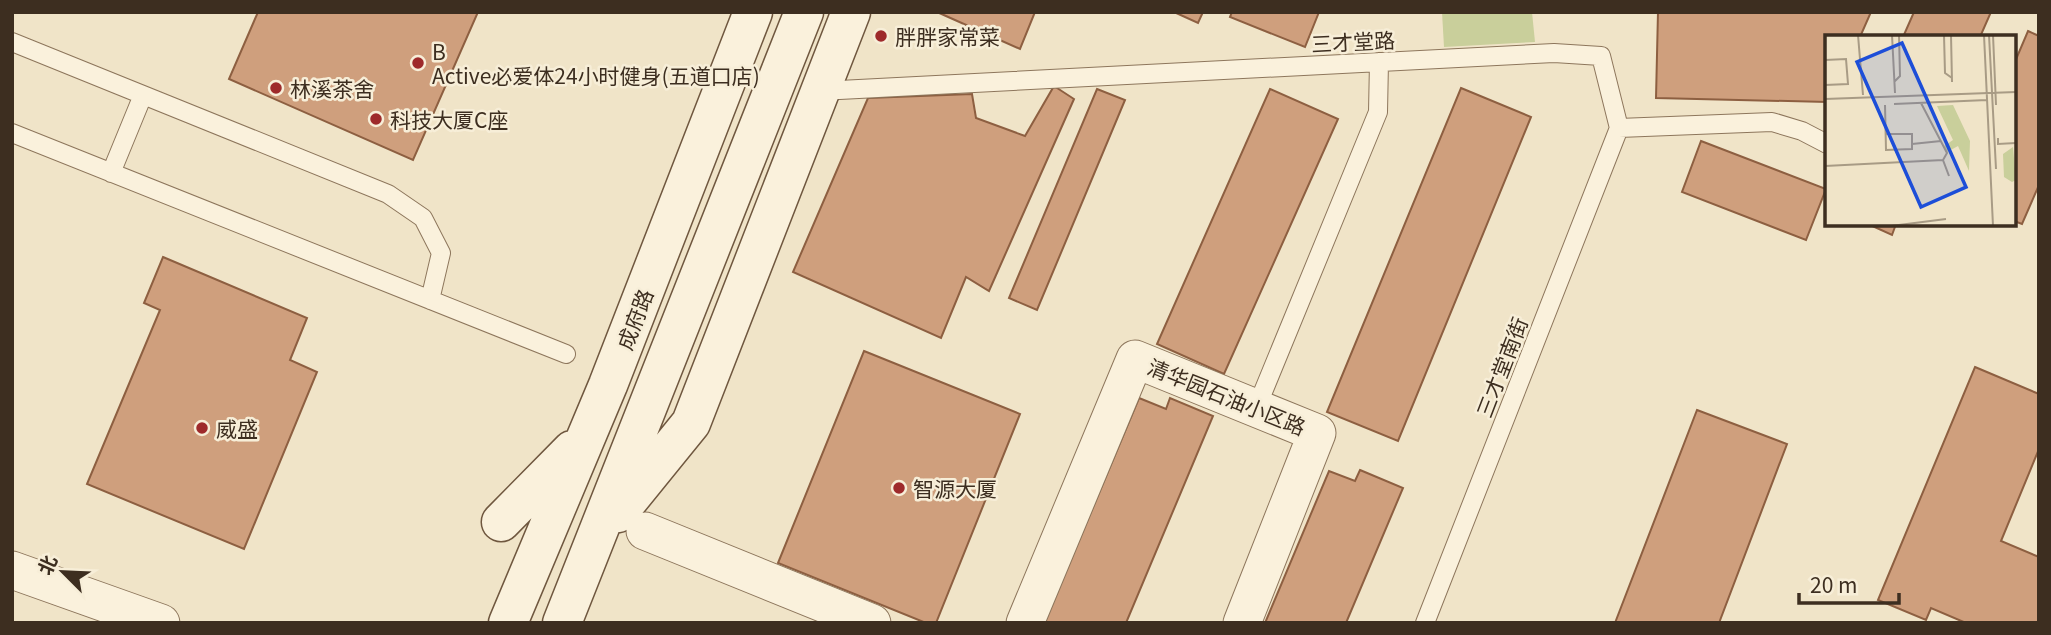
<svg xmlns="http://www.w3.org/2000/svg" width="2051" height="635" font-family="Georgia,'Noto Sans SC',serif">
	<rect width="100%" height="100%" fill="#f0e4c8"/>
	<path fill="#c9cf9b" d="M 1442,12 L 1532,12 L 1535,42 L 1444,47 Z"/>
	<path fill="#cf9f7d" stroke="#8d5f41" stroke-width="2" d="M 258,12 L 478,12 L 413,160 L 229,79 Z
		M 937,12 L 1035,12 L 1020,49 Z
		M 1174,12 L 1203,12 L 1198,23 Z
		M 1232,12 L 1319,12 L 1305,47 L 1230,17 Z
		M 1658,12 L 1871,12 L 1860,37 L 1827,37 L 1827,102 L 1656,98 Z
		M 1914,12 L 1991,12 L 1980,37 L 1903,37 Z
		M 2028,31 L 2039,36 L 2039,185 L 2022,224 L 2014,221 L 2014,64 Z
		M 1054,86 L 1074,99 L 989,291 L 966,277 L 941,338 L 793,272 L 868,98 L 972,94 L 976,118 L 1025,136 Z
		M 1461,88 L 1531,117 L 1398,441 L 1327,412 Z
		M 1097,89 L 1125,100 L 1037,310 L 1009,298 Z
		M 1270,89 L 1338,119 L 1224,374 L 1157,344 Z
		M 1701,141 L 1826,189 L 1806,240 L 1682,192 Z
		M 1868,224 L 1896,224 L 1892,235 Z
		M 163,257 L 307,318 L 290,360 L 317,372 L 244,549 L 87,484 L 160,310 L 144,303 Z
		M 864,351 L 1020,414 L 936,623 L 926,623 L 778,563 Z
		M 1975,367 L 2039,394 L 2039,449 L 2001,541 L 2039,557 L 2039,623 L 1966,623 L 1931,608 L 1926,620 L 1878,600 Z
		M 1139,398 L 1166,409 L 1170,398 L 1213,416 L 1126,623 L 1044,623 Z
		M 1697,410 L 1787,444 L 1719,623 L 1615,623 Z
		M 1360,470 L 1403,488 L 1346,623 L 1265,623 L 1329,471 L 1355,481 Z"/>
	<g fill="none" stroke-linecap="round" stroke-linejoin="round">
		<defs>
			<path id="lane" d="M 12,42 L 388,194 L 423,218 L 441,253 L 430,300
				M 820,91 L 1554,53 L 1601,56 L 1619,128 L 1772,122 L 1802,131 L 1827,144
				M 12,133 L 566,354
				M 111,173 L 143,95
				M 1256,409 L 1378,112 L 1379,62
				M 1425,623 L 1619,128"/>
			<path id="street" d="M 645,531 L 872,623
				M 12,570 L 161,623
				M 1025,623 L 1135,359 L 1317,433 L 1242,623"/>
			<path id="secondary" d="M 618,513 L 691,423 L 851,12
				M 501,522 L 572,450
				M 508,623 L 608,385 L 753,12
				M 562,623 L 804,12"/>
		</defs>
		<use href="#lane" stroke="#8d765c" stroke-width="20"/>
		<use href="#street" stroke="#8d765c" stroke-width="39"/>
		<use href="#secondary" stroke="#6f573f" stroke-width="41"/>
		<use href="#lane" stroke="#faf1dc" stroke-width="18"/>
		<use href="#street" stroke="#faf1dc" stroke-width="37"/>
		<use href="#secondary" stroke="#faf1dc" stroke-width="38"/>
	</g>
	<g fill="#9e2a2b" stroke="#f7eed8" stroke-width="2.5">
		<circle cx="881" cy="36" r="7"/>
		<circle cx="418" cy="63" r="7"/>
		<circle cx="276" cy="88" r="7"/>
		<circle cx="376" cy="119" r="7"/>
		<circle cx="202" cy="428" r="7"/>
		<circle cx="899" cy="488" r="7"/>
	</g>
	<g text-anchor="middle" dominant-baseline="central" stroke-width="5" stroke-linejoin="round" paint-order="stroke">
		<g font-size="21" fill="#3d2e20" stroke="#f7eed8" text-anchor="start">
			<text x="895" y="36">胖胖家常菜</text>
			<text x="432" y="51">B<tspan x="432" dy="24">Active必爱体24小时健身(五道口店)</tspan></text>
			<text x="290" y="88">林溪茶舍</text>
			<text x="390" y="119">科技大厦C座</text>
			<text x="216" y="428">威盛</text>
			<text x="913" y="488">智源大厦</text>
		</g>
		<g font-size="21" fill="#3d2e20" stroke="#f7eed8">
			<text transform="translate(1353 41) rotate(-3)">三才堂路</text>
			<text transform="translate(634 319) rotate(-69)">成府路</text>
			<text transform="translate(1501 367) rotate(-69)">三才堂南街</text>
			<text transform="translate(1227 396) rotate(22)">清华园石油小区路</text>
		</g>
	</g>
	<g transform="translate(1825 35)">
		<rect width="191" height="191" fill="#f0e4c8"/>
		<path d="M 128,70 L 145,106 L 144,136 L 133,111 L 122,117 L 119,111 L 128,105 L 112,71 ZM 188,112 L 191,145 L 187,147 L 179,142 L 178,119 Z" fill="#c9cf9b"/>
		<path fill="none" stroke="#a89b85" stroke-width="2" d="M 33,0 L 38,60M 67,0 L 70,58M 119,0 L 120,38 L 127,43M 126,0 L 127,47M 159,0 L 168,191M 164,0 L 171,134M 168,0 L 171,70M 0,25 L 21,24 L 23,49 L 0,50M 69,47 L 75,41 L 74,0M 0,64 L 191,57M 96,68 L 122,118 L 118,125 L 124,141M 69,69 L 162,65M 60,70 L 61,115 L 87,114 L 87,99 L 61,99M 173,103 L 173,109 L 191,108M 87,109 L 116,106M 0,131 L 118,125M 66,191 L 121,184"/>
		<path fill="#1d4ed8" fill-opacity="0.15" stroke="#1d4ed8" stroke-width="3.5" d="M 77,8 L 141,152 L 96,172 L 32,27 Z"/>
		<rect width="191" height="191" fill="none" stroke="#3d2e20" stroke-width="3.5"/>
	</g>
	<rect width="2051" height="635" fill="none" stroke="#3d2e20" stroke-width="28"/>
	<g transform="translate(63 572) rotate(294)" stroke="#f7eed8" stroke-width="5" paint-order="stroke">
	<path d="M0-5L12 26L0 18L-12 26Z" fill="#3d2e20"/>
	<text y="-10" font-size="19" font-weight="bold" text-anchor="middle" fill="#3d2e20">北</text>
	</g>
	<path d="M1799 593v10h100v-10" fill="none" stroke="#3d2e20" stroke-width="3.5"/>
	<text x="1810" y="593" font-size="21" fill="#3d2e20" stroke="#f7eed8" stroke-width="5" paint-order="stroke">20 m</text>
</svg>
